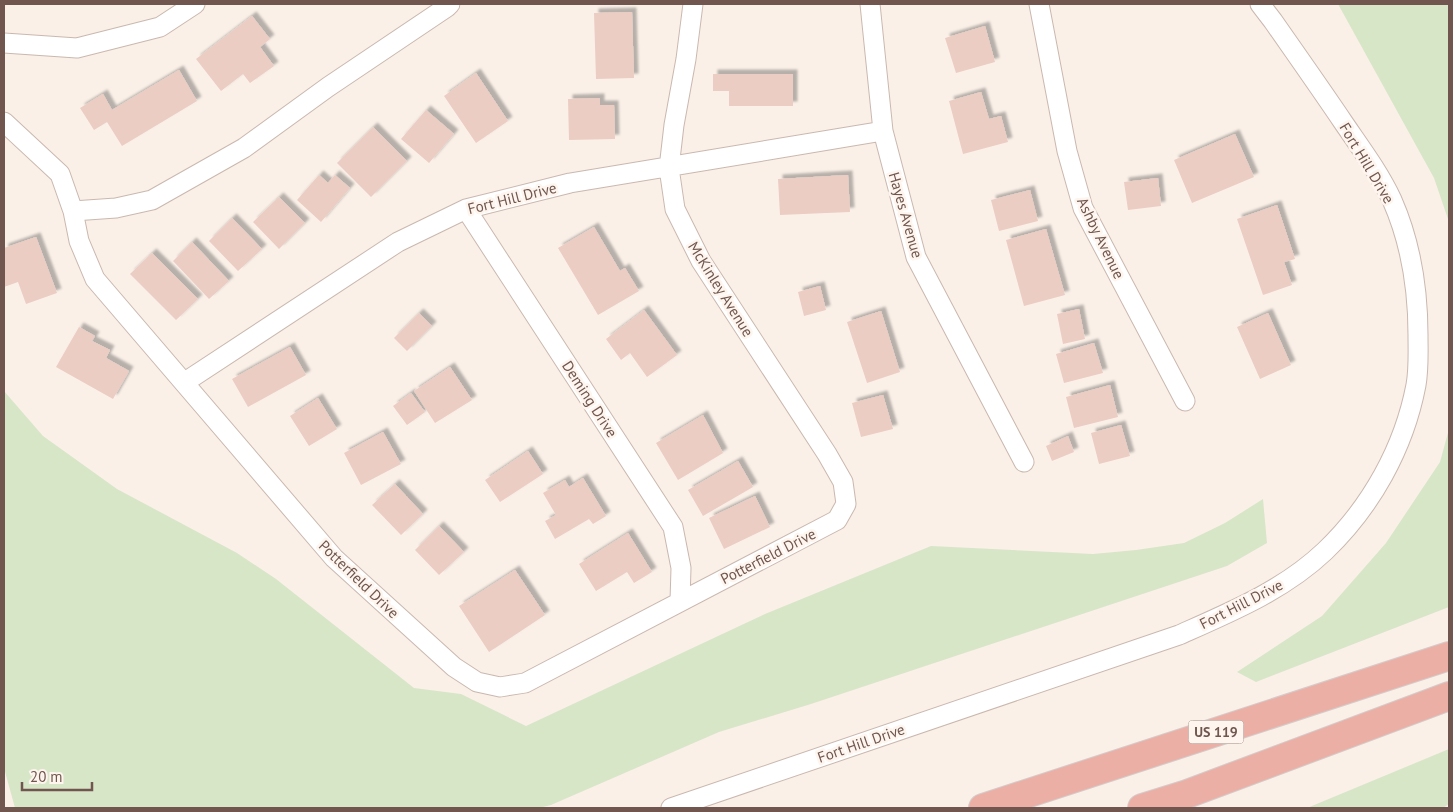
<svg xmlns="http://www.w3.org/2000/svg" width="1453" height="812" font-family="'PT Sans',sans-serif">
	<defs>
		<filter id="shadow"><feDropShadow dx="4.5" dy="-4.5" stdDeviation="1" flood-color="#0004"/></filter>
	</defs>
	<rect width="100%" height="100%" fill="#faf0e8"/>
	<path fill="#d8e6c8" d="M 1338,4 L 1449,4 L 1449,222 L 1434,178 Z
		M 4,391 L 43,436 L 117,489 L 237,553 L 276,579 L 414,688 L 461,694 L 526,726 L 765,614 L 931,546 L 1093,554 L 1136,550 L 1184,543 L 1225,523 L 1263,499 L 1267,543 L 1227,566 L 811,704 L 719,732 L 551,805 L 539,808 L 15,808 L 4,768 Z
		M 1449,429 L 1449,607 L 1256,682 L 1237,672 L 1322,616 L 1386,543 L 1440,462 Z
		M 1449,749 L 1449,804 L 1443,808 L 1307,808 Z"/>
	<path fill="#eccdc3" filter="url(#shadow)" d="M 632,12 L 634,78 L 596,79 L 594,13 Z
		M 252,16 L 270,39 L 260,47 L 274,66 L 250,83 L 243,74 L 221,91 L 196,59 Z
		M 985,26 L 995,62 L 956,73 L 945,38 Z
		M 179,70 L 197,101 L 122,146 L 107,122 L 94,130 L 80,108 L 103,94 L 112,110 Z
		M 476,73 L 508,121 L 476,143 L 444,96 Z
		M 713,74 L 793,74 L 793,106 L 729,106 L 729,91 L 713,91 Z
		M 981,92 L 989,119 L 1001,116 L 1008,142 L 963,154 L 949,101 Z
		M 600,98 L 600,105 L 614,105 L 615,139 L 569,140 L 568,99 Z
		M 426,110 L 454,134 L 429,163 L 401,139 Z
		M 373,127 L 407,161 L 371,197 L 337,163 Z
		M 1235,134 L 1254,177 L 1192,203 L 1174,160 Z
		M 319,175 L 328,183 L 335,175 L 350,188 L 321,222 L 297,200 Z
		M 848,175 L 850,212 L 780,215 L 778,179 Z
		M 1158,178 L 1161,206 L 1128,210 L 1124,182 Z
		M 1030,190 L 1038,221 L 999,231 L 991,200 Z
		M 279,197 L 305,223 L 279,249 L 253,222 Z
		M 1277,205 L 1295,259 L 1284,262 L 1292,285 L 1263,295 L 1237,219 Z
		M 232,218 L 262,249 L 238,271 L 209,241 Z
		M 594,227 L 620,271 L 625,268 L 639,291 L 598,315 L 558,248 Z
		M 1046,229 L 1065,295 L 1024,306 L 1006,240 Z
		M 36,237 L 57,293 L 26,304 L 18,282 L 4,287 L 4,248 Z
		M 192,242 L 229,281 L 209,299 L 173,261 Z
		M 152,253 L 198,299 L 176,320 L 130,274 Z
		M 820,286 L 826,310 L 804,316 L 798,292 Z
		M 1079,309 L 1085,339 L 1063,344 L 1057,314 Z
		M 644,310 L 677,355 L 647,377 L 630,353 L 621,360 L 606,339 Z
		M 881,311 L 900,372 L 867,383 L 847,322 Z
		M 419,313 L 432,326 L 407,351 L 394,338 Z
		M 1268,313 L 1291,365 L 1260,379 L 1237,327 Z
		M 79,327 L 95,336 L 92,341 L 110,350 L 106,358 L 129,371 L 113,399 L 56,367 Z
		M 1094,343 L 1103,373 L 1064,383 L 1056,354 Z
		M 290,347 L 306,375 L 248,407 L 232,379 Z
		M 450,367 L 472,400 L 435,423 L 414,391 Z
		M 1110,385 L 1118,417 L 1074,428 L 1066,397 Z
		M 411,393 L 425,412 L 407,425 L 393,406 Z
		M 883,395 L 893,429 L 861,437 L 852,403 Z
		M 318,398 L 337,429 L 309,446 L 290,416 Z
		M 703,415 L 723,453 L 678,480 L 656,443 Z
		M 1121,425 L 1130,456 L 1099,464 L 1091,433 Z
		M 383,432 L 401,464 L 361,485 L 344,453 Z
		M 1068,436 L 1074,452 L 1052,461 L 1046,446 Z
		M 528,451 L 543,474 L 500,502 L 485,480 Z
		M 738,461 L 753,487 L 703,516 L 688,490 Z
		M 583,478 L 606,516 L 593,524 L 589,519 L 555,539 L 545,521 L 556,515 L 543,493 L 565,480 L 569,487 Z
		M 395,484 L 423,514 L 401,535 L 372,505 Z
		M 755,496 L 770,527 L 724,549 L 709,518 Z
		M 439,526 L 464,552 L 439,575 L 415,550 Z
		M 628,533 L 652,572 L 634,583 L 627,572 L 596,591 L 579,564 Z
		M 515,570 L 545,615 L 489,652 L 459,606 Z"/>
	<g fill="none" stroke-linecap="round" stroke-linejoin="round">
		<defs>
			<path id="minor" d="M 870,4 L 883,131 L 916,257 L 1024,462
				M 1039,4 L 1067,151 L 1083,208 L 1185,401
				M 4,43 L 77,48 L 160,27 L 195,4
				M 4,122 L 60,174 L 73,211 L 79,241 L 95,279 L 334,558 L 454,667 L 477,682 L 500,687 L 525,683 L 837,520 L 846,504 L 843,482 L 827,454 L 701,261 L 675,209 L 669,168 L 674,125 L 686,59 L 693,4
				M 466,209 L 673,527 L 681,568 L 680,601
				M 73,211 L 116,208 L 152,200 L 244,148 L 328,87 L 447,7 L 450,4
				M 185,382 L 398,242 L 466,209 L 570,183 L 883,131
				M 671,808 L 1179,635 C 1231,612 1284,590 1325,551 C 1371,507 1404,448 1416,385 C 1419,368 1418,351 1418,335 C 1418,288 1411,243 1392,200 C 1379,172 1360,147 1343,122 C 1320,88 1296,54 1273,21 L 1260,4"/>
			<path id="motorway" d="M 983,808 L 1449,656
				M 1142,808 L 1187,794 L 1449,696"/>
		</defs>
		<use href="#minor" stroke="#cab8af" stroke-width="21"/>
		<use href="#motorway" stroke="#d4ccca" stroke-width="30"/>
		<use href="#minor" stroke="#fff" stroke-width="19"/>
		<use href="#motorway" stroke="#ecafa6" stroke-width="28"/>
	</g>
	<g text-anchor="middle" dominant-baseline="central" stroke-width="5" stroke-linejoin="round" paint-order="stroke">
		<rect fill="#fdf5ee" stroke="#9a867f" stroke-width="1" x="1188.5" y="720.5" width="55" height="23" rx="4"/>
		<g font-size="14" font-weight="bold" fill="#70564f">
			<text x="1216" y="732">US 119</text>
		</g>
		<g font-size="15" fill="#70564f" stroke="#fdf5ee">
			<text transform="translate(1367 163) rotate(59)">Fort Hill Drive</text>
			<text transform="translate(512 198) rotate(-14)">Fort Hill Drive</text>
			<text transform="translate(906 215) rotate(74)">Hayes Avenue</text>
			<text transform="translate(1101 238) rotate(64)">Ashby Avenue</text>
			<text transform="translate(721 289) rotate(58)">McKinley Avenue</text>
			<text transform="translate(590 399) rotate(57)">Deming Drive</text>
			<text transform="translate(768 556) rotate(-27)">Potterfield Drive</text>
			<text transform="translate(359 579) rotate(44)">Potterfield Drive</text>
			<text transform="translate(1241 604) rotate(-27)">Fort Hill Drive</text>
			<text transform="translate(861 743) rotate(-19)">Fort Hill Drive</text>
		</g>
	</g>
	<rect width="1453" height="812" fill="none" stroke="#70564f" stroke-width="10"/>
	<path d="M22 782v8h70v-8" fill="none" stroke="#70564f" stroke-width="2.5"/>
	<text x="30" y="782" font-size="15" fill="#70564f" stroke="#fdf5ee" stroke-width="4" paint-order="stroke">20 m</text>
</svg>
